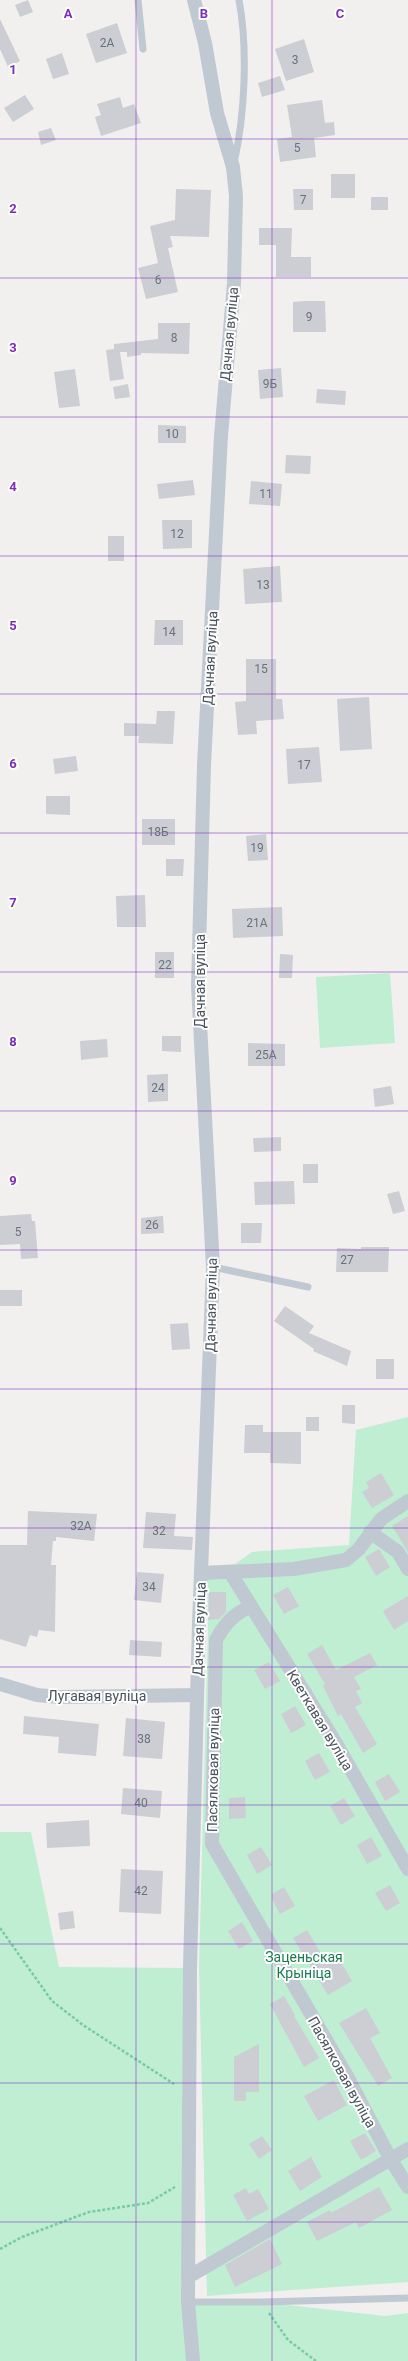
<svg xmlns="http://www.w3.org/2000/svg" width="408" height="2361" font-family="Roboto,sans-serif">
	<rect width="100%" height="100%" fill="#f2efef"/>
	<path fill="#bfeed3" d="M 390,973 L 395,1043 L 320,1048 L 316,977 Z
		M 408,1417 L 408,2282 L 207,2296 L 199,1967 L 208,1626 L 207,1566 L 235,1564 L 252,1552 L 349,1545 L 356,1430 Z
		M 0,1832 L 31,1832 L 59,1967 L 190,1968 L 188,2301 L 262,2302 L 385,2316 L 408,2313 L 408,2361 L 0,2361 Z"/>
	<path fill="#ccced4" d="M 28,0 L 33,12 L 20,17 L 15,5 Z
		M 0,19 L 20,61 L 8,67 L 0,49 Z
		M 117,23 L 127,53 L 96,63 L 86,34 Z
		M 304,39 L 314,72 L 286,81 L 275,49 Z
		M 62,53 L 69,74 L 53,79 L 46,59 Z
		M 280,76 L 285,90 L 262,97 L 258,83 Z
		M 25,95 L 34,109 L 13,122 L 4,108 Z
		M 120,97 L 123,108 L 134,104 L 141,123 L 101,136 L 95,117 L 101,115 L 97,104 Z
		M 322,100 L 325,123 L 334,122 L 335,135 L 314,138 L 316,157 L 280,162 L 277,139 L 292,137 L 287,105 Z
		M 51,128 L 56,140 L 41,145 L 38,132 Z
		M 331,174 L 355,174 L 355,198 L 331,198 Z
		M 176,189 L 211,190 L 209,237 L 170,236 L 173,247 L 168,248 L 178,292 L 146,299 L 138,268 L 158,263 L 150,226 L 175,220 Z
		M 293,189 L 313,189 L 313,210 L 294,210 Z
		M 371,197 L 388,197 L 388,210 L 371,210 Z
		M 259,228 L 292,228 L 291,257 L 311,257 L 311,277 L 276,277 L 276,245 L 259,245 Z
		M 305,301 L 325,301 L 326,332 L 293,332 L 293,302 Z
		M 158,323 L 190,323 L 189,354 L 141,353 L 141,355 L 127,357 L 127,352 L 120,352 L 124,379 L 110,381 L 106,350 L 114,349 L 114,344 L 158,339 Z
		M 281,368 L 283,397 L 260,399 L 258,370 Z
		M 75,369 L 80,406 L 59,408 L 54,372 Z
		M 128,384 L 130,397 L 115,399 L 113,387 Z
		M 317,389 L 346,391 L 345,405 L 316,403 Z
		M 158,425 L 186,426 L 186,443 L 158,443 Z
		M 286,455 L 311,456 L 310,474 L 285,473 Z
		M 193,480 L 195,495 L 159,499 L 157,484 Z
		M 251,481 L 282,484 L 280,506 L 249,504 Z
		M 162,520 L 192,520 L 192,548 L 163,549 Z
		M 108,536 L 124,536 L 124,561 L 108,561 Z
		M 280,566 L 282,602 L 245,604 L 243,569 Z
		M 155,620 L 183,620 L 183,645 L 154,645 Z
		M 246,659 L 276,659 L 276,699 L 282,699 L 284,719 L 256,721 L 257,734 L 238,735 L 235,702 L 246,701 Z
		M 369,697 L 372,749 L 340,751 L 337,699 Z
		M 157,711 L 175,711 L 173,744 L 138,743 L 139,736 L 124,736 L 124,723 L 156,724 Z
		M 319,747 L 322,782 L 288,784 L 286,749 Z
		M 76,756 L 78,771 L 55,774 L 53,759 Z
		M 46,796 L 70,796 L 70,815 L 46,814 Z
		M 142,819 L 175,819 L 175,845 L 142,845 Z
		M 266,834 L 268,860 L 248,861 L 246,836 Z
		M 166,859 L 184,859 L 183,876 L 166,876 Z
		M 145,895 L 146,927 L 117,927 L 116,896 Z
		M 282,907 L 283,936 L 233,938 L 232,909 Z
		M 155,952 L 174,952 L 174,978 L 155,978 Z
		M 280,954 L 293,955 L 292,978 L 279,978 Z
		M 162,1036 L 181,1036 L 181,1052 L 162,1051 Z
		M 107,1039 L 108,1057 L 81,1060 L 80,1041 Z
		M 248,1043 L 285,1044 L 285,1066 L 248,1066 Z
		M 168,1074 L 168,1101 L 148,1102 L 147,1075 Z
		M 391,1086 L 394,1104 L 375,1107 L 373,1089 Z
		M 281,1137 L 281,1151 L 254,1152 L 253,1138 Z
		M 303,1164 L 318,1164 L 318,1183 L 303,1183 Z
		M 294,1181 L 295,1204 L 255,1205 L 254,1182 Z
		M 399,1191 L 405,1211 L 393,1214 L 387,1194 Z
		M 31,1214 L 32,1221 L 35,1221 L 38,1258 L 21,1259 L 20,1244 L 0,1245 L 0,1216 Z
		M 163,1216 L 164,1233 L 141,1234 L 141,1218 Z
		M 241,1223 L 262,1223 L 261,1243 L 241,1243 Z
		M 361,1247 L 389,1247 L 388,1272 L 336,1272 L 337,1248 L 361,1249 Z
		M 0,1290 L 22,1290 L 22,1306 L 0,1306 Z
		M 285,1306 L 314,1326 L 309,1333 L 351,1351 L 347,1366 L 313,1351 L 314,1349 L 274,1321 Z
		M 188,1323 L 190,1349 L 172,1350 L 170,1324 Z
		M 376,1359 L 394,1359 L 394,1379 L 376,1379 Z
		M 342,1405 L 355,1405 L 355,1424 L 342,1423 Z
		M 306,1417 L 319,1417 L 319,1431 L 306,1431 Z
		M 245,1425 L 263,1425 L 263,1432 L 301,1432 L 301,1464 L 270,1463 L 270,1453 L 244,1453 Z
		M 381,1473 L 394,1495 L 372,1508 L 362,1492 L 369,1488 L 366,1482 Z
		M 28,1511 L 97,1514 L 94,1541 L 56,1537 L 56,1541 L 53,1541 L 51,1565 L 56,1565 L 55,1632 L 39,1630 L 37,1637 L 30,1635 L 26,1647 L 0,1639 L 0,1545 L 27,1545 Z
		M 146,1512 L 176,1514 L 174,1536 L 193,1537 L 192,1550 L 143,1548 Z
		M 408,1516 L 408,1552 L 392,1526 Z
		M 379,1549 L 390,1567 L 376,1576 L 365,1557 Z
		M 137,1572 L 164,1574 L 161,1603 L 134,1600 Z
		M 288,1587 L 299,1606 L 284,1614 L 273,1595 Z
		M 209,1592 L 226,1592 L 226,1612 L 219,1619 L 208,1620 Z
		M 408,1596 L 408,1621 L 394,1630 L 383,1611 Z
		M 130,1640 L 162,1642 L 161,1657 L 129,1655 Z
		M 322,1645 L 336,1670 L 370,1653 L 377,1665 L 354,1677 L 361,1689 L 356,1691 L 362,1703 L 355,1707 L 377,1744 L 363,1753 L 341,1714 L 338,1716 L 323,1686 L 325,1684 L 307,1654 Z
		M 269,1662 L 280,1681 L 265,1689 L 254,1670 Z
		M 295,1706 L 306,1725 L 291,1733 L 281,1714 Z
		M 24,1716 L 99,1724 L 96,1756 L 58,1753 L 59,1737 L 23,1734 Z
		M 126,1718 L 165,1722 L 162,1759 L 123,1756 Z
		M 319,1753 L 330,1772 L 315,1780 L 305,1761 Z
		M 389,1774 L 400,1792 L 385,1801 L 375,1782 Z
		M 123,1788 L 162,1791 L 160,1818 L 121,1814 Z
		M 245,1797 L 246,1818 L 229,1819 L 229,1798 Z
		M 344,1798 L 355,1816 L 341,1825 L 330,1806 Z
		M 89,1820 L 90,1846 L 47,1848 L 46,1823 Z
		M 371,1837 L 382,1856 L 367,1864 L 357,1845 Z
		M 261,1847 L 272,1865 L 257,1874 L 247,1855 Z
		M 121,1869 L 163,1871 L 161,1914 L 119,1912 Z
		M 390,1885 L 400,1903 L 386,1911 L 375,1893 Z
		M 284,1887 L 295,1906 L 280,1914 L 272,1899 L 272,1894 Z
		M 73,1911 L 75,1928 L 60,1930 L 58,1913 Z
		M 242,1922 L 253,1941 L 239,1949 L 228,1931 Z
		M 307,1930 L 326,1962 L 337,1955 L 352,1981 L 328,1995 L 293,1938 Z
		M 284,1996 L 295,2015 L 294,2016 L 319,2058 L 304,2067 L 270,2004 Z
		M 366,2008 L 380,2033 L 370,2038 L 392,2078 L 378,2086 L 339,2023 Z
		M 259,2044 L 259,2092 L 246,2092 L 246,2101 L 234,2101 L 234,2057 Z
		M 334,2080 L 347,2105 L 318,2121 L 304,2096 Z
		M 365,2133 L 376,2151 L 361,2160 L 350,2141 Z
		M 262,2136 L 272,2150 L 259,2159 L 249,2144 Z
		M 311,2157 L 322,2177 L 300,2191 L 288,2171 Z
		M 379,2187 L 392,2210 L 359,2228 L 356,2222 L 317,2241 L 307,2222 L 330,2210 L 331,2213 Z
		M 246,2188 L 249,2194 L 258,2189 L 269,2209 L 247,2221 L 233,2195 Z
		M 270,2239 L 282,2264 L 235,2287 L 225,2265 Z"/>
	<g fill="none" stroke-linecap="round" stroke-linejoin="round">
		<path stroke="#78cba5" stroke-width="2.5" stroke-dasharray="3 2" stroke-linecap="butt" d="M 0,1928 L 52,2001 L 83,2025 L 174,2084
			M 0,2249 L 22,2237 L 89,2212 L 148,2203 L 175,2187
			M 269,2313 L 288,2340 L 316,2361"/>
		<path stroke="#c0c9d1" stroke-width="7" d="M 138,0 L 143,49
			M 234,163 C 245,115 248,48 239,0
			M 213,1267 L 308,1287
			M 188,2302 L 262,2302 L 408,2298"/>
		<path stroke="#c0c9d1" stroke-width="14" d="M 370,1532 L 398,1552 L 408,1569
			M 230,1572 L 334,1740 L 408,1869
			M 201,1573 L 294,1569 L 346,1560 L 359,1549 L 381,1519 L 408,1501
			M 251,1606 C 234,1614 225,1623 216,1640 L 212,1844 L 347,2076 L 391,2160 L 408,2187
			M 0,1684 L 37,1695 L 59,1697 L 197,1695
			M 188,2277 L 408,2149
			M 193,2361 L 188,2302 L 190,1968 L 199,1623 L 213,1267 L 198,986 L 204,765 L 221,436 L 234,283 L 236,196 L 233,167 L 217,113 L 205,43 L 194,0"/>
	</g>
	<path fill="none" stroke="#7b2cbf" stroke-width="1" stroke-opacity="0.55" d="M 136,0 L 136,2361M 272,0 L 272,2361M 0,139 L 408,139M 0,278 L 408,278M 0,417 L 408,417M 0,556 L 408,556M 0,694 L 408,694M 0,833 L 408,833M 0,972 L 408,972M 0,1111 L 408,1111M 0,1250 L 408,1250M 0,1389 L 408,1389M 0,1528 L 408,1528M 0,1667 L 408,1667M 0,1805 L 408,1805M 0,1944 L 408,1944M 0,2083 L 408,2083M 0,2222 L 408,2222"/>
	<g text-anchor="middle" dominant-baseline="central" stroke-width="4" stroke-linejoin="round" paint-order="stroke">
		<g font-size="12" fill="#69717a">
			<text x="107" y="43">2А</text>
			<text x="295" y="60">3</text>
			<text x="297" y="148">5</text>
			<text x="303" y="200">7</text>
			<text x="158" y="280">6</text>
			<text x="309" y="317">9</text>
			<text x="174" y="338">8</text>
			<text x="270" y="384">9Б</text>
			<text x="172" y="434">10</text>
			<text x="266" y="494">11</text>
			<text x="177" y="534">12</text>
			<text x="263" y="585">13</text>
			<text x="169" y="632">14</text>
			<text x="261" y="669">15</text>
			<text x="304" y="765">17</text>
			<text x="158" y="832">18Б</text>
			<text x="257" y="848">19</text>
			<text x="257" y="923">21А</text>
			<text x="165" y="965">22</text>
			<text x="266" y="1055">25А</text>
			<text x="158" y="1088">24</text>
			<text x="152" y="1225">26</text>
			<text x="18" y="1232">5</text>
			<text x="347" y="1260">27</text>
			<text x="81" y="1526">32А</text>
			<text x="159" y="1531">32</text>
			<text x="149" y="1587">34</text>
			<text x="144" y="1739">38</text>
			<text x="141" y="1803">40</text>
			<text x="141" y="1891">42</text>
		</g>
		<g font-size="14" fill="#48525c" stroke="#fff">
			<text transform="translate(229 334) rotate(-85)">Дачная вуліца</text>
			<text transform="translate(210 658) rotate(-87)">Дачная вуліца</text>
			<text transform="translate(200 981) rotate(-90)">Дачная вуліца</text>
			<text transform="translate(211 1305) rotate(-89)">Дачная вуліца</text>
			<text transform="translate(199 1629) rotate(-88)">Дачная вуліца</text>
			<text x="97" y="1696">Лугавая вуліца</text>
			<text transform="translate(320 1720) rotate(59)">Кветкавая вуліца</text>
			<text transform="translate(213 1770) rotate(-89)">Пасялковая вуліца</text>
			<text transform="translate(342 2072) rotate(61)">Пасялковая вуліца</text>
		</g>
		<g font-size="14" fill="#1a7c4e" stroke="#fff">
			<text x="304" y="1957">Заценьская<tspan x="304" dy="16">Крыніца</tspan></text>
		</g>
	</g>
	<g font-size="13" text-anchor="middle" font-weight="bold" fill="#7b2cbf" stroke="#fff" stroke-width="4" stroke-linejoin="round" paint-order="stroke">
		<text x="68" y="18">A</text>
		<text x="204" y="18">B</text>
		<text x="340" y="18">C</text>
		<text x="13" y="74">1</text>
		<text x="13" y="213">2</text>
		<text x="13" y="352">3</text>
		<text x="13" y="491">4</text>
		<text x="13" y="630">5</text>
		<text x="13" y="768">6</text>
		<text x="13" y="907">7</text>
		<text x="13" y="1046">8</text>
		<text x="13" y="1185">9</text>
	</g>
</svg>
